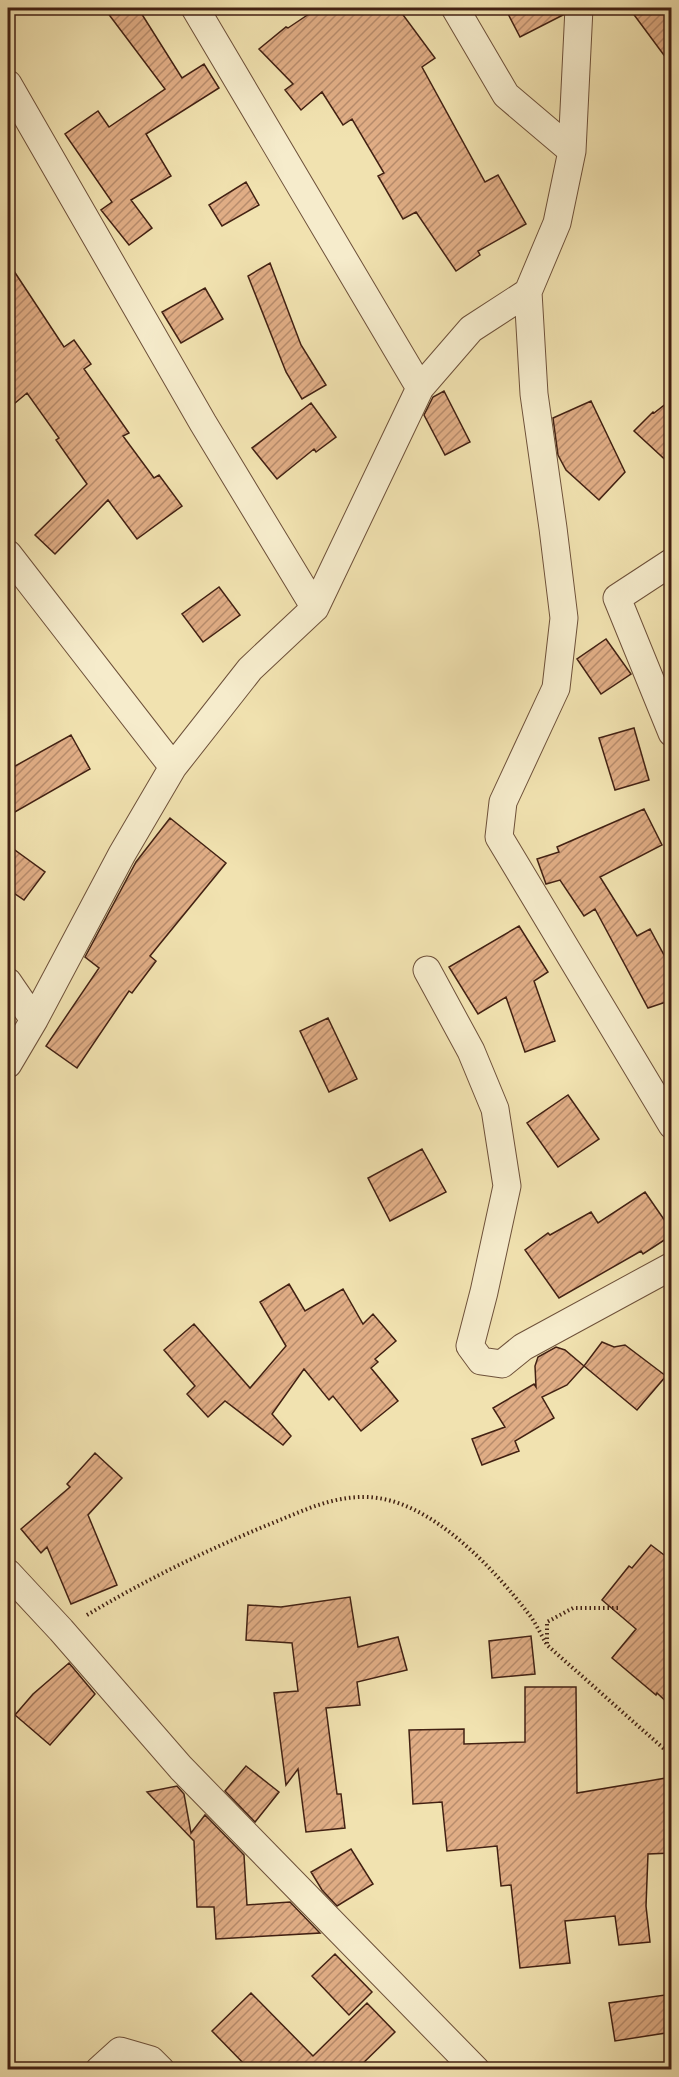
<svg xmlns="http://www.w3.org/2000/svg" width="679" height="2077" font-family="'Old Standard TT',serif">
	<defs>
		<pattern id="building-hatch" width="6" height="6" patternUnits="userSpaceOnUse" patternTransform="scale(1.5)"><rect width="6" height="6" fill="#e0ad85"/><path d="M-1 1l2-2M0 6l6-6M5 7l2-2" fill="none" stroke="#b78c6c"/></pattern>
	</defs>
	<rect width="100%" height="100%" fill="#f1e2b0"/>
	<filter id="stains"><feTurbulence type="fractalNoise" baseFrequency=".00333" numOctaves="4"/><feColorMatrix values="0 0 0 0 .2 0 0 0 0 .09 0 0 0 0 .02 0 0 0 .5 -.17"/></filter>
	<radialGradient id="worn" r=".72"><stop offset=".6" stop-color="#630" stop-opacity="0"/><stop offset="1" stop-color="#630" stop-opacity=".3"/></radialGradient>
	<path fill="url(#building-hatch)" stroke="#422113" stroke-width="1.5" d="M 104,8 L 138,8 L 182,78 L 204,64 L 219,88 L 146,134 L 171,176 L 131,200 L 152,228 L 129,245 L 101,210 L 112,202 L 65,134 L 98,111 L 109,127 L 165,89 Z
		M 318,8 L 398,8 L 435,58 L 422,67 L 485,182 L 498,175 L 526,224 L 478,251 L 480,255 L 456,271 L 416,212 L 403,219 L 378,176 L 384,173 L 352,119 L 343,125 L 322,92 L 301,110 L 285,90 L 293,84 L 259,49 L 286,27 L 288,28 Z
		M 505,8 L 563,8 L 563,15 L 520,37 Z
		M 629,8 L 662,8 L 672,21 L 672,66 Z
		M 246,182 L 259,205 L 222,226 L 209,205 Z
		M 8,262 L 64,347 L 74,340 L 91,364 L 84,369 L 129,433 L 123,436 L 154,478 L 159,475 L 182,506 L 137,539 L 108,500 L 55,554 L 35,535 L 87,484 L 56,440 L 59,438 L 27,393 L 8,409 Z
		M 270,263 L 301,345 L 326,385 L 302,399 L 286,372 L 248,276 Z
		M 205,288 L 223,319 L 181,343 L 162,312 Z
		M 444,391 L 470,442 L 445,455 L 424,415 L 433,397 Z
		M 672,399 L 672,466 L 634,431 L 653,412 L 654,413 Z
		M 591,401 L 625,472 L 599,500 L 566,470 L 558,455 L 553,418 Z
		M 311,403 L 336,437 L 316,452 L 314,449 L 277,479 L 252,448 Z
		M 219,587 L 240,615 L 203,642 L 182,614 Z
		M 606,639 L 631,674 L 601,694 L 577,659 Z
		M 634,728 L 649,780 L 615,790 L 599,738 Z
		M 71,735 L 90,769 L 8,816 L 8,770 Z
		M 644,809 L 662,845 L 600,877 L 637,936 L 650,929 L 672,970 L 672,1000 L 648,1008 L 595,909 L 584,916 L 560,880 L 546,884 L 537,859 L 559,852 L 557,847 Z
		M 170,818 L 226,863 L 150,956 L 156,961 L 132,993 L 129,991 L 77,1068 L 46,1046 L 99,968 L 85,957 L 136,862 Z
		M 8,845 L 45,872 L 24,900 L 8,889 Z
		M 519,926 L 548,972 L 534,981 L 555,1041 L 525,1052 L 506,997 L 478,1014 L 449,967 Z
		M 328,1018 L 357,1079 L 329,1092 L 300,1031 Z
		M 568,1095 L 599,1139 L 558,1167 L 527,1123 Z
		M 422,1149 L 446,1192 L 390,1221 L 368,1178 Z
		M 645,1192 L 672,1231 L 672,1235 L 643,1254 L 641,1251 L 559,1298 L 525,1250 L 548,1233 L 550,1235 L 591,1212 L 598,1223 Z
		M 289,1284 L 305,1311 L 343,1289 L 363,1324 L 373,1314 L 396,1341 L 375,1359 L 378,1362 L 371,1368 L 398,1401 L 361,1431 L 333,1396 L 329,1400 L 304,1369 L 272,1414 L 291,1436 L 283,1445 L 225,1401 L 208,1417 L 187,1394 L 195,1386 L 164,1350 L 194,1324 L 250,1388 L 286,1346 L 260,1302 Z
		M 602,1342 L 614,1347 L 625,1345 L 666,1376 L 637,1410 L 584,1366 L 567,1385 L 542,1397 L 554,1418 L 515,1441 L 519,1451 L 482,1465 L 472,1439 L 505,1427 L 493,1408 L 534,1384 L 536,1387 L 535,1366 L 538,1357 L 556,1347 L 565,1350 L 584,1366 Z
		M 95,1453 L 122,1478 L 88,1515 L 117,1585 L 71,1604 L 47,1547 L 41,1553 L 21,1529 L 70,1487 L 67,1484 Z
		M 651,1545 L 672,1561 L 672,1707 L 657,1693 L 656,1695 L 612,1658 L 636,1629 L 602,1600 L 629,1566 L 632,1568 Z
		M 350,1597 L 358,1647 L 398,1637 L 407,1670 L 357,1682 L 360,1705 L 326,1708 L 337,1794 L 341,1794 L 345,1828 L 306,1832 L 298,1769 L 286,1785 L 274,1693 L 298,1691 L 292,1643 L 246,1640 L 248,1605 L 281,1607 Z
		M 531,1636 L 535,1674 L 492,1678 L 489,1641 Z
		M 69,1663 L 95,1694 L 50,1745 L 15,1715 L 33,1694 Z
		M 525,1687 L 576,1687 L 577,1793 L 672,1777 L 672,1853 L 648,1854 L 646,1906 L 650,1942 L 619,1945 L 615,1916 L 565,1921 L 570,1963 L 520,1968 L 511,1885 L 501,1886 L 497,1846 L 447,1851 L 442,1802 L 413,1804 L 409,1730 L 464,1729 L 464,1744 L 525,1742 Z
		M 246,1766 L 279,1792 L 255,1822 L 225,1791 Z
		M 177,1786 L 184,1794 L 191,1833 L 205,1815 L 244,1855 L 247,1905 L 290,1902 L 320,1933 L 216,1939 L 214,1907 L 197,1907 L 194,1841 L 147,1792 Z
		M 351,1849 L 373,1884 L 337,1906 L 322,1890 L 311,1872 Z
		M 335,1954 L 372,1992 L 349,2015 L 312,1976 Z
		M 251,1993 L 313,2056 L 367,2003 L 395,2032 L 356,2070 L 250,2070 L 212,2031 Z
		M 672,1994 L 672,2032 L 615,2041 L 609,2003 Z"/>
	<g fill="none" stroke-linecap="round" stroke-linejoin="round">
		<defs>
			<path id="street" d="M 195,8 L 420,388
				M 455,8 L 506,95 L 572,151
				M 8,84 L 203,423 L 315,608
				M 528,292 L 534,394 L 553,528 L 564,618 L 556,688 L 503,802 L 499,837 L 672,1125
				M 8,554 L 173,767
				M 672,562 L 617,598 L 672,733
				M 427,970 L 471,1051 L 495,1109 L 507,1186 L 484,1292 L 470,1346 L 481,1361 L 502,1364 L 523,1347 L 672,1266
				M 8,982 L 34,1020
				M 8,1064 L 34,1020 L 122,854 L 173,767 L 250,669 L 315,608 L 420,388 L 471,329 L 528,292 L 557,223 L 572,151 L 579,8
				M 8,1573 L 61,1630 L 181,1768 L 476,2070
				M 99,2070 L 120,2051 L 151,2060 L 161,2070"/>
		</defs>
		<use href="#street" stroke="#6e513a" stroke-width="29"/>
		<path stroke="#422113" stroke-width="4" stroke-dasharray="1.5 3" stroke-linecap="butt" d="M 618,1608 L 573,1608 L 547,1622 L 547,1645 L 672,1756
			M 87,1615 C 147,1579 211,1548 275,1522 C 305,1510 333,1496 367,1497 C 430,1499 492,1567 528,1613 C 536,1623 541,1635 547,1645"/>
		<use href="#street" stroke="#f6eccc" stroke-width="27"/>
	</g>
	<rect width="679" height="2077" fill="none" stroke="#f1e2b0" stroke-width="30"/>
	<rect x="9" y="9" width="661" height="2059" fill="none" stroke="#422113" stroke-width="3"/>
	<rect x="15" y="15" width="649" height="2047" fill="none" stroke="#422113" stroke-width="1.5"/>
	<rect width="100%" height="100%" filter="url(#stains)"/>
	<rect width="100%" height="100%" fill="url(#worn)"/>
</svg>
